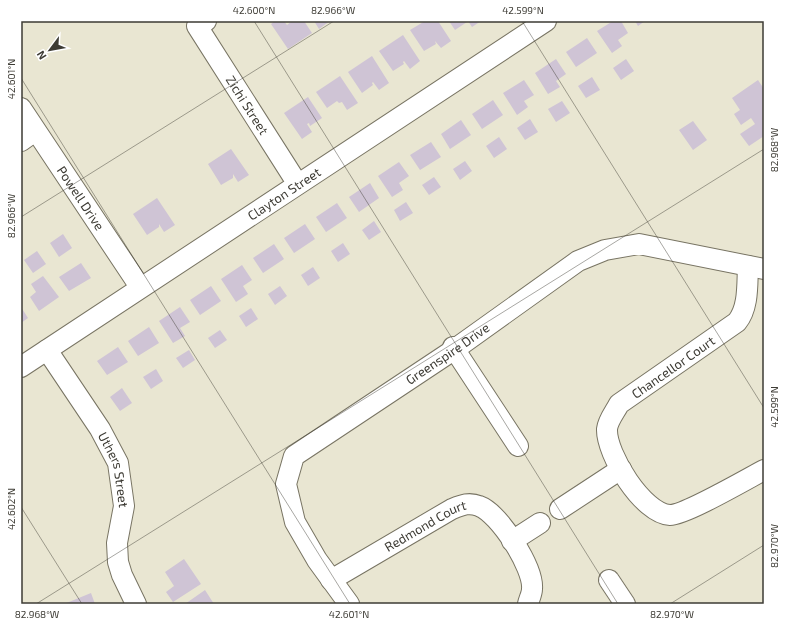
<svg xmlns="http://www.w3.org/2000/svg" width="785" height="625" font-family="'Exo 2',sans-serif">
	<rect width="100%" height="100%" fill="#e9e6d2"/>
	<path fill="#cfc4d5" d="M 275,21 L 284,21 L 287,25 L 292,21 L 304,21 L 312,33 L 288,49 L 271,24 Z
		M 314,21 L 330,21 L 319,29 Z
		M 425,21 L 438,21 L 451,41 L 441,48 L 435,41 L 436,44 L 424,51 L 410,30 Z
		M 449,21 L 466,21 L 467,22 L 455,30 Z
		M 468,21 L 481,21 L 472,27 Z
		M 613,21 L 621,21 L 628,33 L 618,40 L 622,46 L 612,53 L 597,31 Z
		M 635,21 L 645,21 L 638,26 Z
		M 403,35 L 420,61 L 410,69 L 404,61 L 403,62 L 404,64 L 393,71 L 379,51 Z
		M 587,38 L 597,53 L 576,67 L 566,52 Z
		M 372,56 L 389,83 L 379,90 L 373,82 L 372,83 L 373,85 L 362,93 L 348,72 Z
		M 556,59 L 566,74 L 556,81 L 560,87 L 548,94 L 535,73 Z
		M 626,59 L 634,71 L 621,80 L 613,68 Z
		M 340,76 L 358,103 L 347,110 L 342,102 L 339,103 L 337,101 L 327,108 L 316,92 Z
		M 592,77 L 600,90 L 586,98 L 578,86 Z
		M 524,80 L 534,95 L 524,101 L 528,107 L 517,115 L 503,93 Z
		M 758,80 L 764,89 L 764,136 L 749,146 L 740,134 L 755,124 L 751,118 L 741,125 L 734,114 L 740,110 L 732,98 Z
		M 308,97 L 322,118 L 310,126 L 309,123 L 307,124 L 312,132 L 302,139 L 284,113 Z
		M 493,100 L 503,115 L 482,129 L 472,114 Z
		M 562,101 L 570,113 L 556,122 L 548,109 Z
		M 530,119 L 538,132 L 525,140 L 517,128 Z
		M 461,120 L 471,135 L 450,149 L 441,134 Z
		M 693,121 L 707,140 L 693,150 L 679,130 Z
		M 499,137 L 507,149 L 494,158 L 486,146 Z
		M 431,142 L 441,157 L 420,170 L 410,155 Z
		M 231,149 L 249,175 L 238,182 L 233,174 L 233,178 L 221,185 L 208,164 Z
		M 465,161 L 472,171 L 460,180 L 453,169 Z
		M 399,162 L 409,176 L 399,183 L 403,190 L 392,197 L 378,176 Z
		M 434,177 L 441,187 L 429,195 L 422,185 Z
		M 370,183 L 379,198 L 359,212 L 349,197 Z
		M 157,198 L 175,225 L 164,232 L 159,224 L 159,227 L 147,235 L 133,214 Z
		M 406,202 L 413,213 L 400,221 L 394,210 Z
		M 337,203 L 347,218 L 326,232 L 316,217 Z
		M 374,221 L 381,232 L 369,240 L 362,230 Z
		M 305,224 L 315,239 L 294,253 L 284,238 Z
		M 63,234 L 72,248 L 59,257 L 50,243 Z
		M 343,243 L 350,254 L 338,262 L 331,251 Z
		M 274,244 L 284,259 L 263,273 L 253,258 Z
		M 37,251 L 46,264 L 33,273 L 24,260 Z
		M 81,263 L 91,278 L 69,291 L 59,277 Z
		M 242,265 L 252,280 L 243,286 L 248,294 L 236,302 L 221,279 Z
		M 313,267 L 320,278 L 308,286 L 301,275 Z
		M 43,276 L 59,297 L 39,311 L 30,297 L 36,292 L 31,284 Z
		M 211,286 L 221,301 L 200,315 L 190,300 Z
		M 280,286 L 287,296 L 275,305 L 268,294 Z
		M 21,307 L 28,318 L 21,323 Z
		M 180,307 L 190,322 L 180,328 L 185,336 L 173,343 L 159,321 Z
		M 251,308 L 258,319 L 246,327 L 239,316 Z
		M 149,327 L 159,343 L 138,356 L 128,341 Z
		M 220,330 L 227,340 L 215,348 L 208,338 Z
		M 118,347 L 128,362 L 107,375 L 97,361 Z
		M 189,350 L 195,360 L 183,368 L 176,358 Z
		M 156,369 L 163,381 L 151,389 L 143,377 Z
		M 122,388 L 132,403 L 120,411 L 110,397 Z
		M 184,559 L 201,584 L 173,602 L 166,592 L 174,586 L 165,572 Z
		M 205,590 L 214,604 L 185,604 Z
		M 91,593 L 95,604 L 64,604 Z"/>
	<g fill="none" stroke-linecap="round" stroke-linejoin="round">
		<defs>
			<g id="minor">
				<path id="s1" d="M 206,21 L 197,26 L 297,183"/>
				<path id="s2" d="M 21,108 L 140,287"/>
				<path d="M 21,141 L 35,131"/>
				<path d="M 748,266 C 747,284 749,307 737,322 L 619,404 C 615,412 608,420 607,429 C 606,454 643,514 670,515 C 685,515 747,479 764,470"/>
				<path d="M 453,347 L 518,446"/>
				<path id="s3" d="M 47,350 L 100,429 L 118,463 L 124,506 L 117,543 L 118,562 L 122,575 L 136,604"/>
				<path id="s4" d="M 21,367 L 546,21"/>
				<path d="M 560,509 L 621,469"/>
				<path d="M 512,541 L 540,523"/>
				<path id="s5" d="M 331,580 L 452,509 C 462,505 469,502 479,506 C 499,513 534,568 532,589 C 532,594 529,599 528,604"/>
				<path d="M 609,580 L 625,604"/>
				<path id="s6" d="M 349,604 L 317,560 L 295,522 L 286,484 L 294,456 L 455,349 L 578,261 L 605,250 L 639,244 L 764,269"/>
			</g>
		</defs>
		<use href="#minor" stroke="#787463" stroke-width="22"/>
		<use href="#minor" stroke="#fff" stroke-width="20"/>
	</g>
	<path fill="none" stroke="#3d3b34" stroke-width="1" stroke-opacity="0.45" d="M 254,21 L 618,604M 522,21 L 764,408M 21,78 L 350,604M 21,217 L 334,21M 21,507 L 82,604M 36,604 L 764,149M 670,604 L 764,545"/>
	<g text-anchor="middle" dominant-baseline="central" stroke-width="3" stroke-linejoin="round" paint-order="stroke">
		<g font-size="13" fill="#3d3b34" stroke="#fff">
			<text stroke="none"><textPath href="#s1" startOffset="104">Zichi Street</textPath></text>
			<text stroke="none"><textPath href="#s4" startOffset="315">Clayton Street</textPath></text>
			<text stroke="none"><textPath href="#s2" startOffset="108">Powell Drive</textPath></text>
			<text stroke="none"><textPath href="#s6" startOffset="351">Greenspire Drive</textPath></text>
			<text transform="translate(673 367) rotate(-35)">Chancellor Court</text>
			<text stroke="none"><textPath href="#s3" startOffset="139">Uthers Street</textPath></text>
			<text stroke="none"><textPath href="#s5" startOffset="109">Redmond Court</textPath></text>
		</g>
	</g>
	<rect width="785" height="625" fill="none" stroke="#ffffff" stroke-width="44"/>
	<g transform="translate(50 50) rotate(238)" stroke="#ffffff" stroke-width="3" paint-order="stroke">
	<path d="M0-3L7 15L0 10L-7 15Z" fill="#3d3b34"/>
	<text y="-6" font-size="11" font-weight="bold" text-anchor="middle" fill="#3d3b34">N</text>
	</g>
	<rect x="22" y="22" width="741" height="581" fill="none" stroke="#3d3b34" stroke-width="1.5"/>
	<g font-size="10" text-anchor="middle" fill="#3d3b34">
		<text x="254" y="14">42.600°N</text>
		<text x="333" y="14">82.966°W</text>
		<text x="523" y="14">42.599°N</text>
		<text transform="translate(11 79) rotate(-90)" y="4">42.601°N</text>
		<text transform="translate(774 150) rotate(-90)" y="4">82.968°W</text>
		<text transform="translate(11 216) rotate(-90)" y="4">82.966°W</text>
		<text transform="translate(774 407) rotate(-90)" y="4">42.599°N</text>
		<text transform="translate(11 509) rotate(-90)" y="4">42.602°N</text>
		<text transform="translate(774 546) rotate(-90)" y="4">82.970°W</text>
		<text x="37" y="618">82.968°W</text>
		<text x="349" y="618">42.601°N</text>
		<text x="672" y="618">82.970°W</text>
	</g>
</svg>
